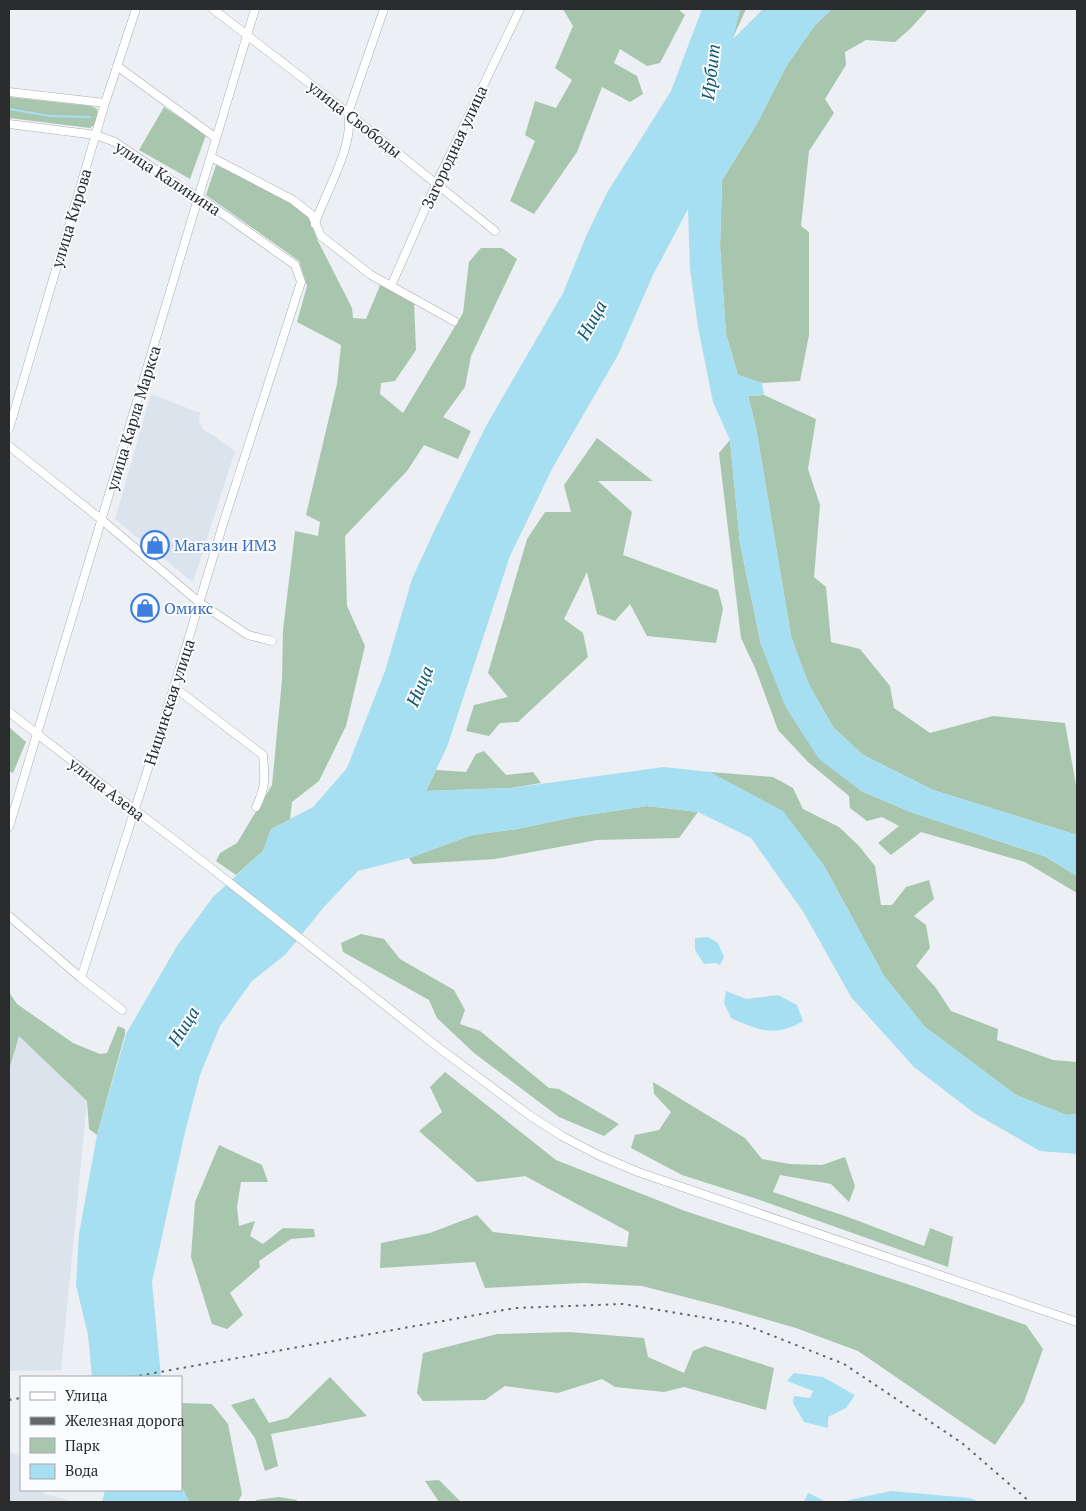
<svg xmlns="http://www.w3.org/2000/svg" width="1086" height="1511" font-family="'PT Serif',serif">
	<rect width="100%" height="100%" fill="#eceff3"/>
	<path fill="#dbe3ed" d="M 151,394 L 200,413 L 199,421 L 203,429 L 235,451 L 193,582 L 115,519 Z
		M 19,1035 L 87,1101 L 61,1370 L 9,1371 L 9,1070 Z
		M 9,1451 L 21,1457 L 21,1490 L 41,1490 L 44,1494 L 68,1500 L 68,1502 L 9,1502 Z"/>
	<path fill="#a8c6ae" d="M 563,9 L 678,9 L 685,15 L 660,63 L 647,66 L 620,49 L 614,63 L 637,76 L 643,94 L 630,102 L 602,87 L 577,152 L 534,214 L 510,201 L 535,141 L 525,135 L 535,101 L 556,108 L 572,80 L 555,68 L 573,26 Z
		M 740,9 L 746,9 L 732,40 Z
		M 832,9 L 928,9 L 910,29 L 895,42 L 866,40 L 845,52 L 846,65 L 825,99 L 834,113 L 809,151 L 801,226 L 809,232 L 809,335 L 800,381 L 762,383 L 738,375 L 726,334 L 720,246 L 722,180 L 755,127 L 787,65 L 815,25 Z
		M 9,97 L 91,106 L 97,109 C 99,115 96,126 90,128 L 9,118 Z
		M 164,107 L 206,135 L 190,179 L 139,150 Z
		M 216,165 L 292,203 L 308,217 L 318,241 L 352,308 L 353,318 L 366,319 L 381,283 L 414,301 L 416,350 L 395,381 L 381,383 L 380,394 L 403,413 L 463,313 L 469,262 L 481,248 L 502,248 L 517,259 L 471,356 L 465,387 L 443,417 L 471,431 L 458,459 L 424,445 L 407,471 L 345,536 L 347,606 L 365,646 L 346,726 L 319,781 L 292,802 L 290,820 L 271,829 L 263,851 L 236,875 L 216,861 L 220,853 L 237,843 L 272,785 L 282,680 L 283,630 L 295,531 L 318,536 L 320,522 L 306,515 L 337,384 L 341,345 L 297,322 L 307,286 L 299,261 L 206,195 Z
		M 764,395 L 816,419 L 808,469 L 820,505 L 814,577 L 826,587 L 831,642 L 860,649 L 890,686 L 894,708 L 930,733 L 993,716 L 1065,723 L 1077,791 L 1077,835 L 933,790 L 863,755 L 833,727 L 808,683 L 791,636 L 756,428 L 748,396 Z
		M 597,438 L 653,481 L 598,481 L 632,512 L 623,555 L 718,590 L 723,609 L 716,643 L 647,636 L 630,604 L 615,621 L 597,614 L 587,572 L 564,619 L 583,633 L 588,657 L 518,722 L 500,723 L 489,736 L 466,731 L 474,705 L 508,697 L 488,673 L 527,539 L 545,512 L 571,512 L 564,485 Z
		M 730,440 L 740,543 L 761,645 L 861,791 L 913,813 L 1044,856 L 1077,876 L 1077,893 L 1025,862 L 921,832 L 891,855 L 878,843 L 899,826 L 882,817 L 867,821 L 850,808 L 849,796 L 808,762 L 778,730 L 756,670 L 741,638 L 719,453 Z
		M 9,727 L 26,742 L 13,773 L 9,771 Z
		M 484,751 L 506,775 L 533,772 L 541,783 L 511,788 L 426,791 L 436,770 L 466,772 L 476,754 Z
		M 710,772 L 773,777 L 793,788 L 803,809 L 839,827 L 859,846 L 875,866 L 881,905 L 892,905 L 906,887 L 929,880 L 934,899 L 914,916 L 926,925 L 930,948 L 916,966 L 936,988 L 951,1011 L 998,1029 L 997,1040 L 1053,1060 L 1077,1062 L 1077,1114 L 1066,1115 L 1016,1095 L 925,1027 L 884,976 L 823,864 Z
		M 647,806 L 698,812 L 679,838 L 597,840 L 495,859 L 413,864 L 409,858 L 472,835 L 517,829 L 574,817 Z
		M 361,934 L 384,939 L 400,959 L 454,990 L 465,1010 L 460,1024 L 480,1031 L 549,1088 L 559,1089 L 619,1124 L 604,1136 L 559,1117 L 474,1053 L 437,1018 L 429,1000 L 343,952 L 341,943 Z
		M 9,992 L 17,1004 L 73,1043 L 100,1054 L 107,1053 L 118,1026 L 125,1029 L 125,1034 L 97,1135 L 89,1129 L 87,1101 L 19,1036 L 9,1070 Z
		M 445,1072 L 556,1160 L 685,1211 L 907,1284 L 1026,1325 L 1043,1349 L 1024,1402 L 995,1445 L 858,1351 L 796,1328 L 720,1306 L 642,1286 L 583,1283 L 485,1288 L 475,1262 L 380,1268 L 381,1243 L 430,1233 L 477,1215 L 493,1232 L 627,1247 L 629,1232 L 525,1176 L 477,1182 L 419,1131 L 442,1112 L 430,1087 Z
		M 653,1082 L 745,1138 L 762,1159 L 790,1164 L 822,1165 L 845,1157 L 855,1186 L 849,1202 L 831,1184 L 780,1175 L 773,1192 L 848,1217 L 924,1246 L 930,1228 L 953,1237 L 948,1267 L 757,1199 L 682,1175 L 631,1148 L 635,1135 L 659,1130 L 671,1112 L 654,1094 Z
		M 219,1145 L 262,1165 L 268,1182 L 241,1182 L 237,1207 L 239,1226 L 255,1221 L 250,1236 L 263,1244 L 283,1228 L 314,1229 L 315,1237 L 291,1239 L 259,1261 L 260,1267 L 230,1293 L 243,1315 L 227,1329 L 212,1324 L 191,1257 L 195,1202 Z
		M 569,1332 L 644,1338 L 648,1357 L 684,1373 L 693,1351 L 705,1346 L 774,1368 L 766,1410 L 684,1387 L 664,1392 L 615,1387 L 602,1379 L 558,1393 L 505,1386 L 485,1400 L 423,1401 L 417,1393 L 423,1353 L 497,1334 Z
		M 330,1377 L 367,1416 L 271,1434 L 278,1466 L 265,1471 L 255,1438 L 231,1405 L 254,1398 L 269,1423 L 288,1418 Z
		M 181,1403 L 212,1404 L 228,1424 L 242,1494 L 238,1502 L 189,1502 L 181,1485 Z
		M 439,1480 L 461,1502 L 439,1502 L 425,1481 Z
		M 279,1497 L 297,1500 L 296,1502 L 256,1502 L 256,1500 Z"/>
	<path fill="#a7dff2" d="M 702,9 L 740,9 L 733,39 L 763,9 L 832,9 L 815,25 L 787,65 L 755,127 L 722,180 L 720,246 L 726,334 L 738,375 L 762,383 L 764,395 L 748,396 L 756,428 L 791,636 L 808,683 L 833,727 L 863,755 L 933,790 L 1077,835 L 1077,876 L 1044,856 L 913,813 L 861,791 L 819,759 L 786,708 L 761,645 L 740,543 L 730,440 L 713,402 L 698,327 L 690,269 L 688,209 L 653,275 L 618,355 L 553,467 L 510,556 L 447,747 L 426,791 L 511,788 L 664,767 L 710,772 L 783,811 L 823,864 L 884,976 L 925,1027 L 1016,1095 L 1066,1115 L 1077,1114 L 1077,1154 L 1040,1151 L 974,1113 L 914,1067 L 851,997 L 804,913 L 751,838 L 698,812 L 647,806 L 574,817 L 517,829 L 472,835 L 409,858 L 358,871 L 323,908 L 286,954 L 252,981 L 220,1026 L 200,1075 L 185,1132 L 152,1282 L 161,1377 L 92,1377 L 88,1335 L 76,1285 L 79,1234 L 97,1135 L 126,1034 L 177,946 L 213,897 L 263,851 L 271,829 L 313,807 L 347,768 L 385,671 L 412,579 L 434,531 L 486,426 L 563,293 L 587,234 L 608,191 L 671,91 Z
		M 708,937 L 718,943 L 724,957 L 720,965 L 715,963 L 704,964 L 695,950 L 695,938 Z
		M 726,991 L 746,999 L 778,995 L 797,1005 L 803,1021 C 775,1038 758,1030 731,1018 L 724,1003 Z
		M 794,1373 L 823,1377 L 855,1395 L 846,1408 L 828,1417 L 828,1428 L 804,1422 L 793,1403 L 794,1396 L 810,1398 L 813,1391 L 787,1381 Z
		M 181,1485 L 189,1502 L 102,1502 L 105,1490 L 181,1490 Z
		M 891,1491 L 970,1498 L 979,1502 L 840,1502 Z
		M 808,1493 L 827,1502 L 804,1502 Z"/>
	<g fill="none" stroke-linecap="round" stroke-linejoin="round">
		<path stroke="#a7dff2" stroke-width="2" d="M 9,109 L 50,116 L 90,117"/>
		<defs>
			<path id="minor" d="M 213,9 L 348,113 L 495,231
				M 117,66 L 216,138
				M 9,92 L 105,103
				M 9,124 L 96,135 L 115,142 L 184,189 L 199,197 L 295,265 L 301,282 L 223,524 L 174,687 L 81,978
				M 211,157 L 293,200 L 312,215 L 321,236 L 371,275 L 454,321
				M 315,224 C 325,192 355,146 348,113 L 384,9
				M 391,286 L 436,184 L 520,9
				M 9,429 L 105,103 L 136,9
				M 9,446 L 102,520 L 200,603 L 248,635 L 272,641
				M 174,687 L 263,755 C 265,778 266,787 256,807
				M 9,712 L 135,810 L 206,864 L 439,1048 L 532,1117 L 562,1136 L 598,1155 L 638,1172 L 1077,1322
				M 9,827 L 255,9
				M 9,916 L 81,978 L 122,1010"/>
		</defs>
		<use href="#minor" stroke="#aaadb1" stroke-width="9"/>
		<use href="#minor" stroke="#fff" stroke-width="8"/>
		<path stroke="#646667" stroke-width="2" stroke-dasharray="2.5 5" stroke-linecap="butt" d="M 132,1377 L 515,1308 L 623,1304 L 743,1324 L 844,1364 L 962,1443 L 1030,1502
			M 9,1400 L 21,1398"/>
	</g>
	<defs>
		<symbol id="shop-ring" viewBox="-11 -11 22 22"><circle r="9.5" fill="#fafcff" stroke="#3f7fe0" stroke-width="1.5"/><path d="M-5-2.5h2.3a2.7 3.5 0 0 1 5.4 0H5L5.5 6h-11ZM-1.5-2.5h3a1.5 2.3 0 0 0-3 0Z" fill="#3f7fe0"/></symbol>
	</defs>
	<g fill-rule="evenodd">
		<use href="#shop-ring" x="139" y="529" width="32" height="32"/>
		<use href="#shop-ring" x="129" y="592" width="32" height="32"/>
	</g>
	<g text-anchor="middle" dominant-baseline="central" stroke-width="4" stroke-linejoin="round" paint-order="stroke">
		<g font-size="16" fill="#2a2b2c" stroke="#fafcff">
			<text transform="translate(355 119) rotate(38)">улица Свободы</text>
			<text transform="translate(454 147) rotate(-65)">Загородная улица</text>
			<text transform="translate(168 178) rotate(33)">улица Калинина</text>
			<text transform="translate(71 218) rotate(-73)">улица Кирова</text>
			<text transform="translate(133 418) rotate(-73)">улица Карла Маркса</text>
			<text transform="translate(169 702) rotate(-72)">Ницинская улица</text>
			<text transform="translate(107 789) rotate(38)">улица Азева</text>
		</g>
		<g font-size="16" fill="#366cbe" stroke="#fafcff" text-anchor="start">
			<text x="174" y="545">Магазин ИМЗ</text>
			<text x="164" y="608">Омикс</text>
		</g>
		<g font-size="18" font-style="italic" fill="#0e596c" stroke="#fafcff">
			<text transform="translate(710 72) rotate(-84)">Ирбит</text>
			<text transform="translate(591 320) rotate(-61)">Ница</text>
			<text transform="translate(419 686) rotate(-67)">Ница</text>
			<text transform="translate(183 1026) rotate(-58)">Ница</text>
		</g>
	</g>
	<rect width="1086" height="1511" fill="none" stroke="#2a2b2c" stroke-width="20"/>
	<rect x="20" y="1376" width="162" height="115" fill="#fafcff" stroke="#a7a8ab"/>
	<rect x="30" y="1392" width="25" height="8" fill="#ffffff" stroke="#a7a8ab"/>
	<text x="65" y="1401" font-size="15" fill="#2a2b2c">Улица</text>
	<rect x="30" y="1417" width="25" height="8" fill="#646667" stroke="#a7a8ab"/>
	<text x="65" y="1426" font-size="15" fill="#2a2b2c">Железная дорога</text>
	<rect x="30" y="1438" width="25" height="15" fill="#a8c6ae" stroke="#a7a8ab"/>
	<text x="65" y="1451" font-size="15" fill="#2a2b2c">Парк</text>
	<rect x="30" y="1464" width="25" height="15" fill="#a7dff2" stroke="#a7a8ab"/>
	<text x="65" y="1476" font-size="15" fill="#2a2b2c">Вода</text>
</svg>
